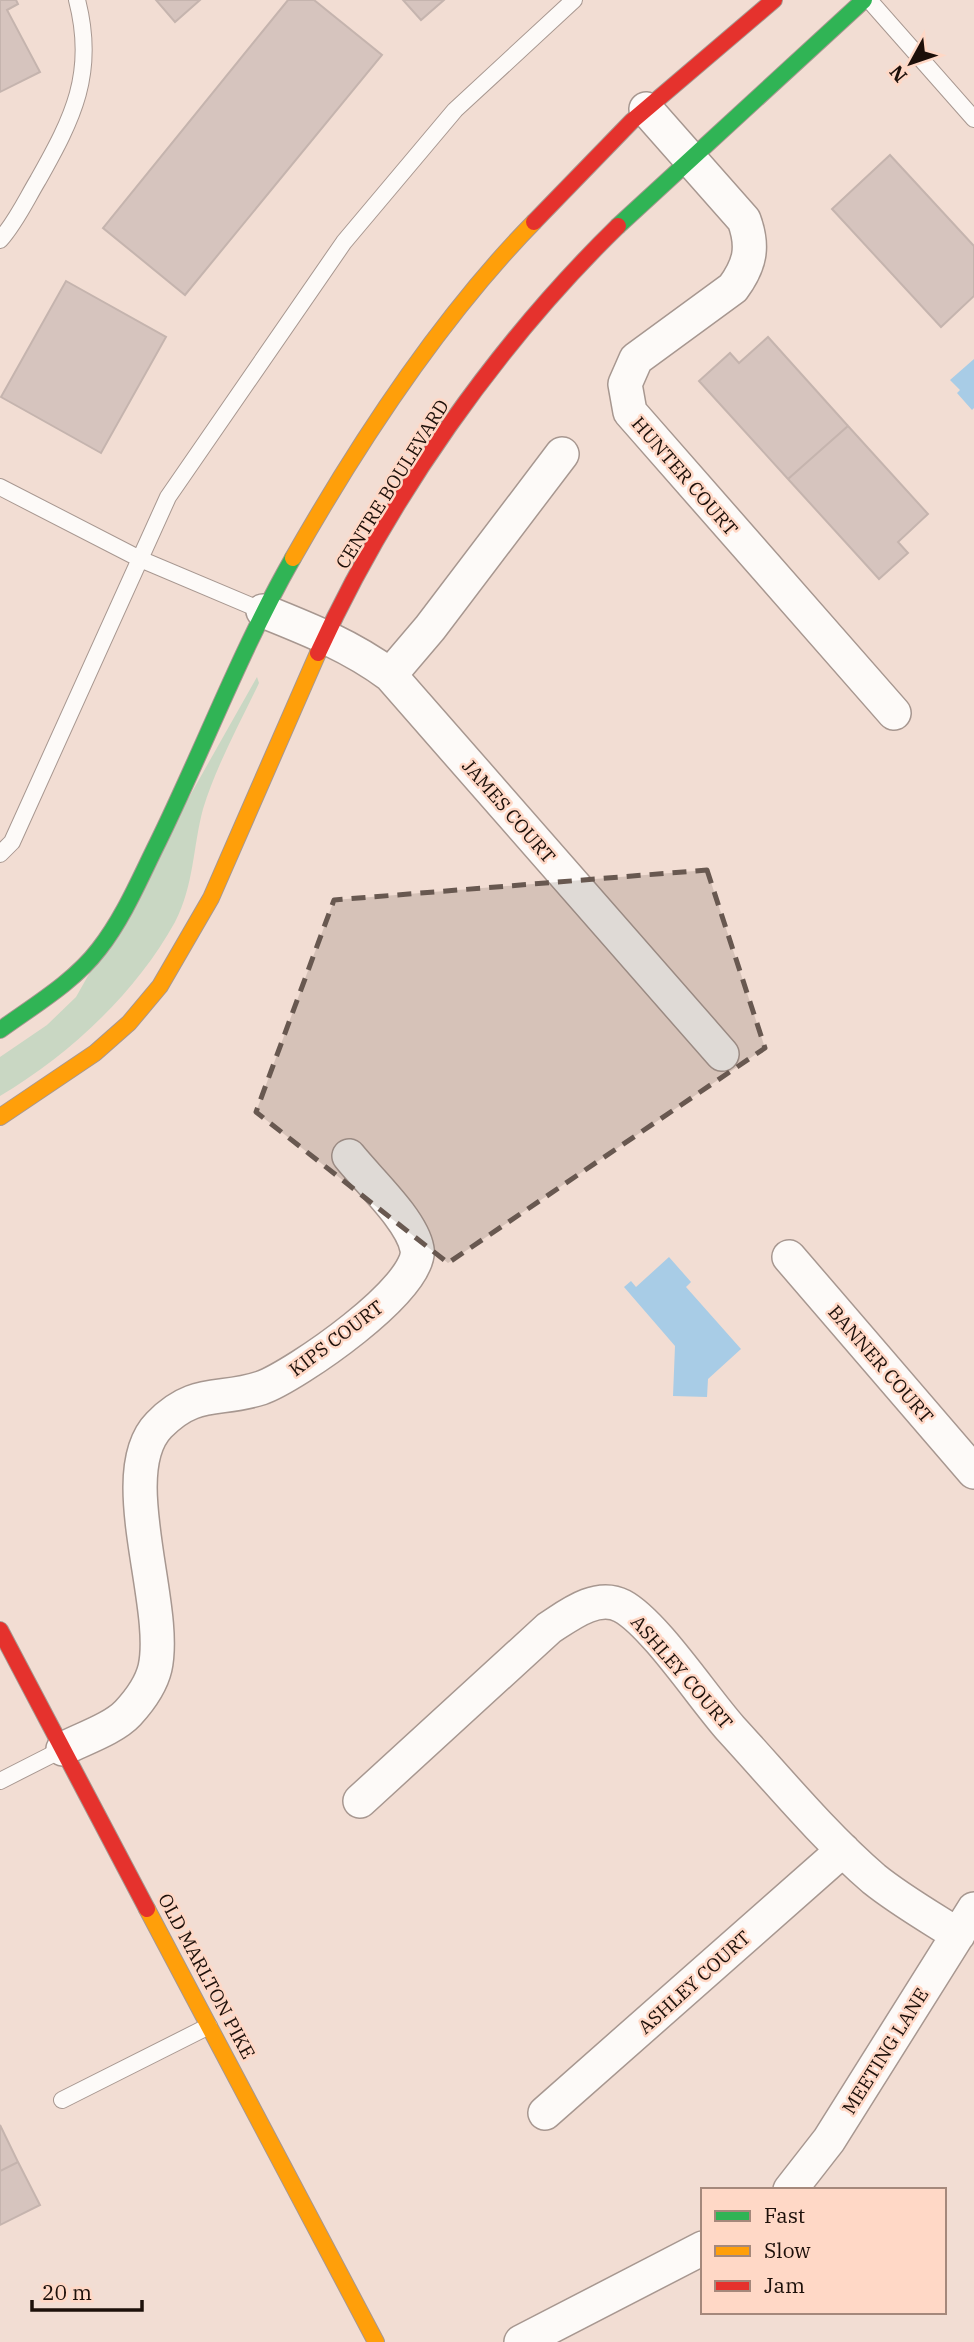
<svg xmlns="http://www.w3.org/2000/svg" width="974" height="2342" font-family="'IBM Plex Serif',serif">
	<rect width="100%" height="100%" fill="#f2ddd3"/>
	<path fill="#c9d7c3" d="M 257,677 L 259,683 C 240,723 216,766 203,809 C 193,846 194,886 175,922 C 136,993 69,1055 0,1096 L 0,1057 L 47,1025 L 76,997 Z"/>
	<path fill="#a8cce6" d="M 974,359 L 974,408 L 972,410 L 957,393 L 960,390 L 950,380 Z
		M 669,1257 L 691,1282 L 686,1287 L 741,1349 L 708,1379 L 707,1397 L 673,1396 L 675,1346 L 624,1287 L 631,1281 L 636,1287 Z"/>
	<path fill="#d6c4be" stroke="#c5b4ae" stroke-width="2" d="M 0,0 L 16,0 L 18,4 L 7,10 L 40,72 L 0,92 Z
		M 156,0 L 200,0 L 175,22 Z
		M 288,0 L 314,0 L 382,55 L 185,295 L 103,228 Z
		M 403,0 L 444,0 L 421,20 Z
		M 890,155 L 974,246 L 974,296 L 941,327 L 832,209 Z
		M 66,281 L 166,337 L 101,453 L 1,397 Z
		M 768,337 L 848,426 L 788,479 L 699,381 L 730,353 L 739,363 Z
		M 848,426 L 928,514 L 898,542 L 908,553 L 879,579 L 788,479 Z
		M 0,2125 L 18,2162 L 0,2171 Z
		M 18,2162 L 40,2205 L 0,2225 L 0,2171 Z"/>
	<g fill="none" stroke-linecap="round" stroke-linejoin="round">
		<defs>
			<path id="lane" d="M 869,0 L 974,119
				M 0,240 C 16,222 26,200 38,180 C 73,118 96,73 77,0
				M 0,487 L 140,559 L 263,611
				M 0,854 L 12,842 L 168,497 L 344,242 L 455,110 L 574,0
				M 0,1781 L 63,1749
				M 62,2100 L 209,2026"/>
			<path id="street" d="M 646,109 L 744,220 C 754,247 750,265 733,288 L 636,359 L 625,384 L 630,412 L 894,713
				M 263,611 C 308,629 351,646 390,675 L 722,1054
				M 390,675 L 430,628 L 562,454
				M 789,1257 L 974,1472
				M 63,1749 C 82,1739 113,1729 128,1713 C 139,1701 151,1685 155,1668 C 169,1605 112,1473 159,1425 C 195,1388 219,1402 261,1388 C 295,1376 424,1287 417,1249 C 412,1220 368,1180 349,1156
				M 360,1801 L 549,1628 C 569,1615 597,1593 622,1606 C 654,1623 704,1699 731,1729 C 777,1779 822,1834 874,1879 C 900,1900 930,1917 958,1935
				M 545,2113 L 843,1850
				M 790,2190 L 829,2140 L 974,1909
				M 521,2342 L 703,2248"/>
			<path id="fast" d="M 618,226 L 864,0
				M 0,1030 C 33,1006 74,982 99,949 C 124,917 140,878 158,842 C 204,748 241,649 293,558"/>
			<path id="slow" d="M 293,558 C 359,442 441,317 534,222
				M 0,1117 L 95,1053 L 129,1023 L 160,986 L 211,898 L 318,653
				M 147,1909 L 376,2342"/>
			<path id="jam" d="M 534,222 L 632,121 L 774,0
				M 318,653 C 388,499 497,344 618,226
				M 0,1630 L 147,1909"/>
		</defs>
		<use href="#lane" stroke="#a79790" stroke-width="18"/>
		<use href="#street" stroke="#a79790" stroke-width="36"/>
		<use href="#fast" stroke="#a79790" stroke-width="18"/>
		<use href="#slow" stroke="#a79790" stroke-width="18"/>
		<use href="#jam" stroke="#a79790" stroke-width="18"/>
		<use href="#lane" stroke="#fdfaf8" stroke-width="16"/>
		<use href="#street" stroke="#fdfaf8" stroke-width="33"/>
		<use href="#fast" stroke="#30b455" stroke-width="16"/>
		<use href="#slow" stroke="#ff9f0a" stroke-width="16"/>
		<use href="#jam" stroke="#e5322d" stroke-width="16"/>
	</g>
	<path fill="#685850" fill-opacity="0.2" stroke="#685850" stroke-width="5" stroke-dasharray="14 9" stroke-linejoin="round" d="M 707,870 L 765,1048 L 448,1263 L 256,1112 L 334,900 Z"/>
	<g text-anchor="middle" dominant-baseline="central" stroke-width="5" stroke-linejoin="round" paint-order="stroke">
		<g font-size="19" fill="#1d100a" stroke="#ffd8c6">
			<text transform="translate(685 476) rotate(49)">HUNTER COURT</text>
			<text transform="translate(392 484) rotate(-58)">CENTRE BOULEVARD</text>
			<text transform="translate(509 811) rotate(49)">JAMES COURT</text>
			<text transform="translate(336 1338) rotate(-37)">KIPS COURT</text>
			<text transform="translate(881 1364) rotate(49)">BANNER COURT</text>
			<text transform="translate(682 1672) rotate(49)">ASHLEY COURT</text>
			<text transform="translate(207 1976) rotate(62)">OLD MARLTON PIKE</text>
			<text transform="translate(694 1982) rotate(-42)">ASHLEY COURT</text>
			<text transform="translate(885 2051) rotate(-58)">MEETING LANE</text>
		</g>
	</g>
	<rect x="701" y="2188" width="245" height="126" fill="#ffd8c6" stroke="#a5887b" stroke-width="2"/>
	<rect x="715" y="2211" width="35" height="10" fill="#30b455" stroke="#a5887b" stroke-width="2"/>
	<text x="764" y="2223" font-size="21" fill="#1d100a">Fast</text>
	<rect x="715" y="2246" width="35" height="10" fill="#ff9f0a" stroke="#a5887b" stroke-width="2"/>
	<text x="764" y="2258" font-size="21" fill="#1d100a">Slow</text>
	<rect x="715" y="2281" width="35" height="10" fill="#e5322d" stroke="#a5887b" stroke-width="2"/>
	<text x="764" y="2293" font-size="21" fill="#1d100a">Jam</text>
	<g transform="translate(911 63) rotate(230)" stroke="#ffd8c6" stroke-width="5" paint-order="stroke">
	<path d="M0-5L12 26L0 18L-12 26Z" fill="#1d100a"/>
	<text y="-10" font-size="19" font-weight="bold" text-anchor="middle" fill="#1d100a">N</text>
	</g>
	<path d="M32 2300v10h110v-10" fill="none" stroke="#1d100a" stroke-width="3.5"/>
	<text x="42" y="2300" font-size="21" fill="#1d100a" stroke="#ffd8c6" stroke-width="5" paint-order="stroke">20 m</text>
</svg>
